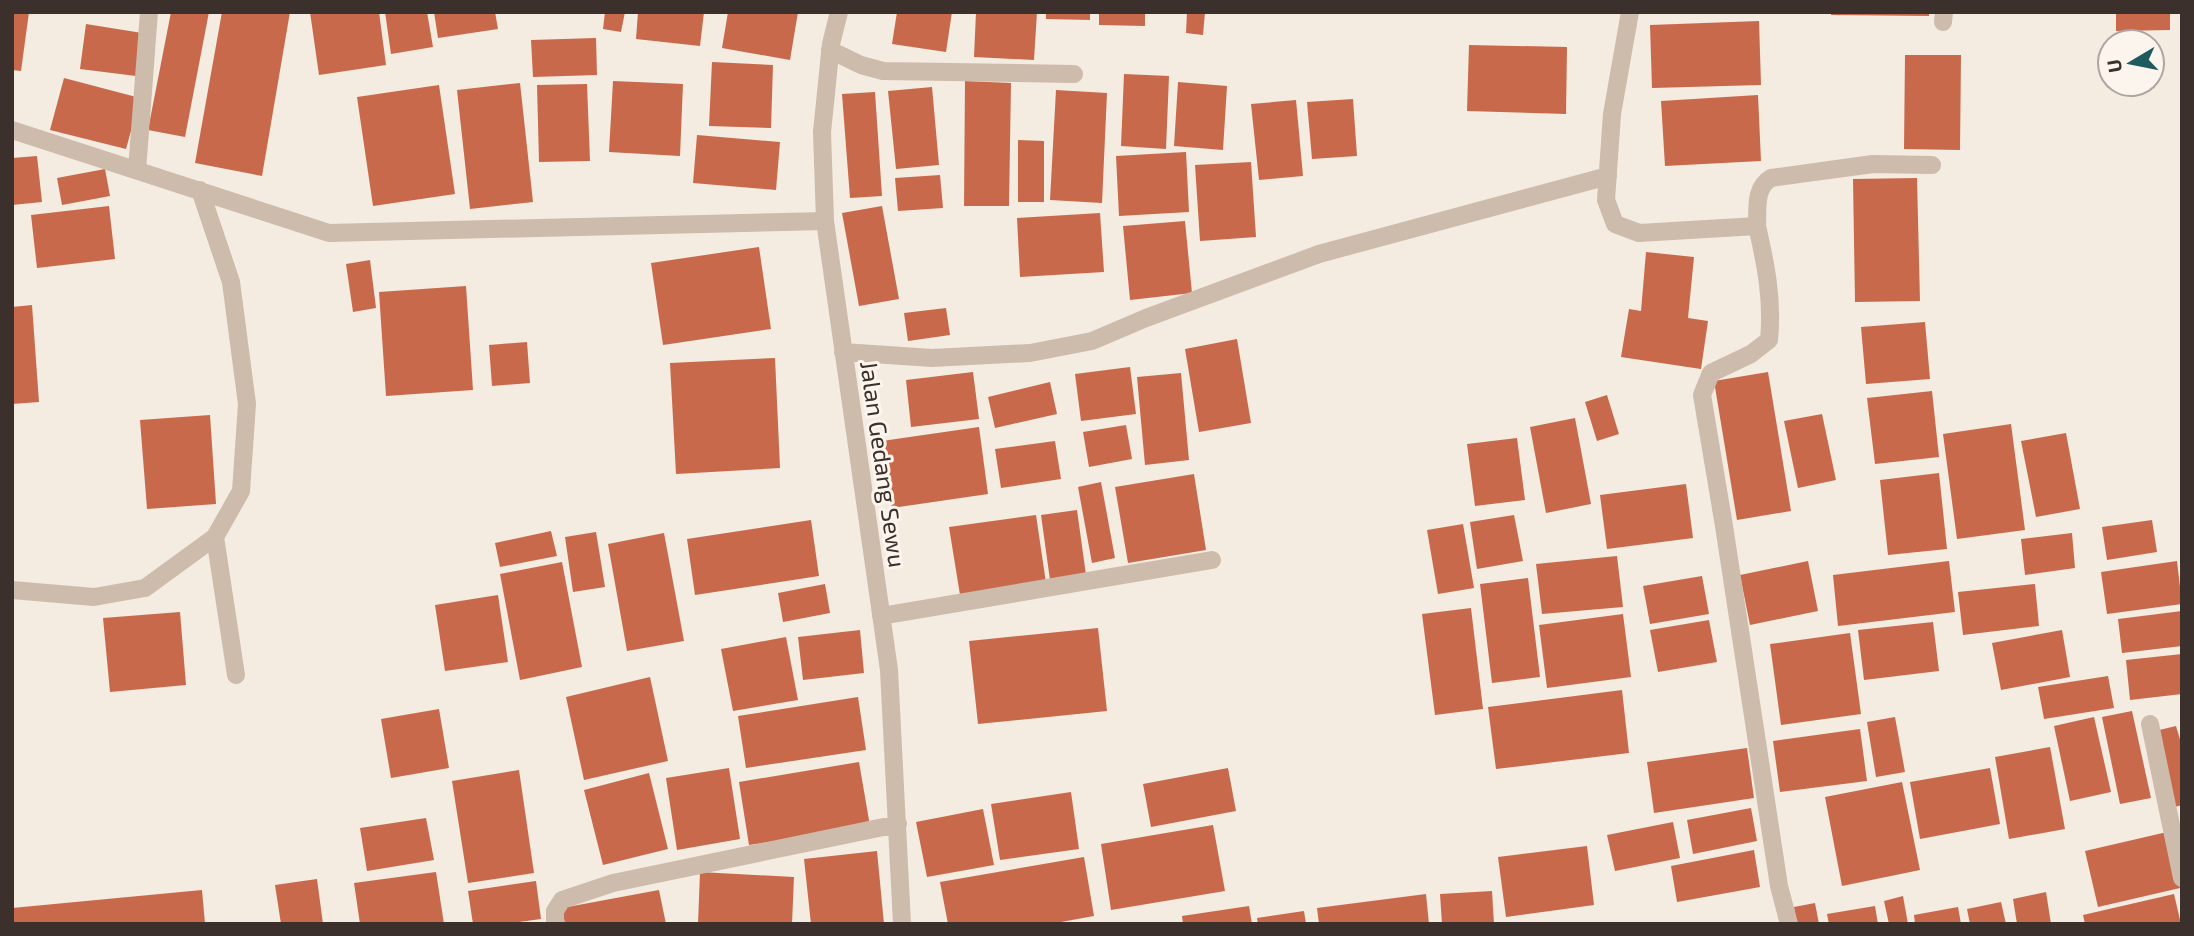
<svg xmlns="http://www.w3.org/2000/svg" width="2194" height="936" font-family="'Exo 2',sans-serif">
	<rect width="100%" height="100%" fill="#f4ebe1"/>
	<path fill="#c8694b" d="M 12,12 L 29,12 L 21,71 L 12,70 Z
		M 171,12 L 209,12 L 185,137 L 148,130 Z
		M 222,12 L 290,12 L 262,176 L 195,163 Z
		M 310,12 L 379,12 L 386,65 L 319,75 Z
		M 385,12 L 427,12 L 433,47 L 391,54 Z
		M 434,12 L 495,12 L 498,29 L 438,38 Z
		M 605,12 L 625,12 L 621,32 L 603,29 Z
		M 638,12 L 704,12 L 700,46 L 636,39 Z
		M 728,12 L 798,12 L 790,60 L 722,48 Z
		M 897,12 L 952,12 L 946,52 L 892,44 Z
		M 976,12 L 1037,12 L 1034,60 L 974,57 Z
		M 1046,12 L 1090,12 L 1090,20 L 1046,19 Z
		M 1099,12 L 1145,12 L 1145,26 L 1099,25 Z
		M 1187,12 L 1205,12 L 1203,35 L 1186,33 Z
		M 1831,12 L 1929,12 L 1929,16 L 1831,15 Z
		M 2116,12 L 2170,12 L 2170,30 L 2116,31 Z
		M 1759,21 L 1761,85 L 1652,88 L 1650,25 Z
		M 86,24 L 142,33 L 136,76 L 80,69 Z
		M 596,38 L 597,75 L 533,77 L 531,40 Z
		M 1469,45 L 1567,47 L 1566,114 L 1467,111 Z
		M 1905,55 L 1961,55 L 1960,150 L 1904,149 Z
		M 712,62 L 773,65 L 771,128 L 709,126 Z
		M 1124,74 L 1169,76 L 1166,149 L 1121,146 Z
		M 64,78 L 140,98 L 126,149 L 50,130 Z
		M 613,81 L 683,84 L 680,156 L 609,152 Z
		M 965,81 L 1011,83 L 1009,206 L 964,206 Z
		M 1178,82 L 1227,86 L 1223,150 L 1174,146 Z
		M 520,83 L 533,202 L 470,209 L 457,90 Z
		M 587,84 L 590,161 L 539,162 L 537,85 Z
		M 439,85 L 455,194 L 373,206 L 357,97 Z
		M 932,87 L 939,165 L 896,169 L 888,91 Z
		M 1056,90 L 1107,93 L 1102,203 L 1050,200 Z
		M 875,92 L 882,196 L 850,198 L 842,94 Z
		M 1758,95 L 1761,161 L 1665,166 L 1661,101 Z
		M 1353,99 L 1357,156 L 1312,159 L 1307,102 Z
		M 1296,100 L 1303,176 L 1259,180 L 1251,104 Z
		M 697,135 L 780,142 L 776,190 L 693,183 Z
		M 1018,140 L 1044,141 L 1044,202 L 1018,202 Z
		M 1186,152 L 1189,212 L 1119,216 L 1116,156 Z
		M 37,156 L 42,202 L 12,205 L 12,158 Z
		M 1251,162 L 1256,237 L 1200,241 L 1195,165 Z
		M 105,169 L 110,196 L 62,205 L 57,178 Z
		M 940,175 L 943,208 L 898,211 L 895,178 Z
		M 1917,178 L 1920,301 L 1855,302 L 1853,179 Z
		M 109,206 L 115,259 L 37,268 L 31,215 Z
		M 882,206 L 899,299 L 859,306 L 842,213 Z
		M 1100,213 L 1104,272 L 1020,277 L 1017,218 Z
		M 1185,221 L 1192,293 L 1130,300 L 1123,226 Z
		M 759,247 L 771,329 L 663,345 L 651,263 Z
		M 1646,252 L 1694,257 L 1688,318 L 1708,321 L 1701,369 L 1621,357 L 1629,309 L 1641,311 Z
		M 370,260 L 376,308 L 353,312 L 346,264 Z
		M 466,286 L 473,390 L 386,396 L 379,292 Z
		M 32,305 L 39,402 L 12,404 L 12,307 Z
		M 946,308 L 950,335 L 908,341 L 904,313 Z
		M 1925,322 L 1930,379 L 1866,384 L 1861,327 Z
		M 1237,339 L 1251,423 L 1199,432 L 1185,349 Z
		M 527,342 L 530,383 L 492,386 L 489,345 Z
		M 775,358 L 780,468 L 676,474 L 670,363 Z
		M 1130,367 L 1136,414 L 1081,421 L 1075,374 Z
		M 973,372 L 979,419 L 911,427 L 906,380 Z
		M 1768,372 L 1791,511 L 1737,520 L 1714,381 Z
		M 1181,373 L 1189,460 L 1145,465 L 1137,377 Z
		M 1050,382 L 1057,414 L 995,428 L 988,397 Z
		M 1932,391 L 1939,457 L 1875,464 L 1867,398 Z
		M 1607,395 L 1619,434 L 1597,441 L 1585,402 Z
		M 1822,414 L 1836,480 L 1798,488 L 1784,421 Z
		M 210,415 L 216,504 L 147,509 L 140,420 Z
		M 1575,418 L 1591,504 L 1546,513 L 1530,427 Z
		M 2011,424 L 2025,530 L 1957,539 L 1943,434 Z
		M 1126,425 L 1132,459 L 1089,467 L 1083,432 Z
		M 979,427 L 988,494 L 892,508 L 882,441 Z
		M 2066,433 L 2080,509 L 2036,517 L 2021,441 Z
		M 1517,438 L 1525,500 L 1475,506 L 1467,444 Z
		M 1055,441 L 1061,479 L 1001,488 L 995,449 Z
		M 1939,473 L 1947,549 L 1888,555 L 1880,480 Z
		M 1194,474 L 1206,550 L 1128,563 L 1115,487 Z
		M 1101,482 L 1115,558 L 1092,563 L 1078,487 Z
		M 1686,484 L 1693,538 L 1607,549 L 1600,495 Z
		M 1077,510 L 1086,575 L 1050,580 L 1041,515 Z
		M 1036,515 L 1046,583 L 960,595 L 949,527 Z
		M 1514,515 L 1523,561 L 1477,569 L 1470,522 Z
		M 811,520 L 819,576 L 695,595 L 687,539 Z
		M 2152,520 L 2157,552 L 2107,560 L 2102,527 Z
		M 1463,524 L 1474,588 L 1438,594 L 1427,530 Z
		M 551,531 L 557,556 L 500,567 L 495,543 Z
		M 596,532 L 605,587 L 573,592 L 565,537 Z
		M 664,533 L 684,641 L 627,651 L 608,544 Z
		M 2072,533 L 2075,568 L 2025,575 L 2021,539 Z
		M 1617,556 L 1623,607 L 1542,614 L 1536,564 Z
		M 1808,561 L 1818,611 L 1750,625 L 1740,575 Z
		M 1949,561 L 1955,612 L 1838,626 L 1833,575 Z
		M 2177,561 L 2182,604 L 2107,614 L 2101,572 Z
		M 562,562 L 582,667 L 520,680 L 500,574 Z
		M 1702,576 L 1709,614 L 1650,624 L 1643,586 Z
		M 1528,578 L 1540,677 L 1492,683 L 1480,584 Z
		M 825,584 L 830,613 L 783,622 L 778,593 Z
		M 2035,584 L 2039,626 L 1963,635 L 1958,592 Z
		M 498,595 L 508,662 L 445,671 L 435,605 Z
		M 1471,608 L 1483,709 L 1435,715 L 1422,614 Z
		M 2182,611 L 2182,646 L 2122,653 L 2118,619 Z
		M 180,612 L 186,685 L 110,692 L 103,618 Z
		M 1623,614 L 1631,677 L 1547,688 L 1539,625 Z
		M 1709,620 L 1717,662 L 1658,672 L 1650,630 Z
		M 1933,622 L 1939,671 L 1864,680 L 1858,630 Z
		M 1098,628 L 1107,711 L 978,724 L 969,641 Z
		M 860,630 L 864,673 L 803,680 L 798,637 Z
		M 2062,630 L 2070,677 L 2001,690 L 1992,643 Z
		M 1850,633 L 1861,714 L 1781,725 L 1770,644 Z
		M 786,637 L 798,700 L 733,711 L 721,649 Z
		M 2182,654 L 2182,694 L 2130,700 L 2126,660 Z
		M 2108,676 L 2114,708 L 2044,719 L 2038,687 Z
		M 650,677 L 668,761 L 584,780 L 566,697 Z
		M 1622,690 L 1629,753 L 1496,769 L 1488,707 Z
		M 858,697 L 866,750 L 746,768 L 738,716 Z
		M 439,709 L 449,768 L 391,778 L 381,719 Z
		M 2132,711 L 2151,798 L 2120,804 L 2102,717 Z
		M 1895,717 L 1905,772 L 1876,777 L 1867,722 Z
		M 2094,717 L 2111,792 L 2070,801 L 2054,726 Z
		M 2176,726 L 2182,746 L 2182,805 L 2175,807 L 2155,731 Z
		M 1860,729 L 1867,781 L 1780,792 L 1773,741 Z
		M 2050,747 L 2065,829 L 2009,839 L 1995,757 Z
		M 1747,748 L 1754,798 L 1654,813 L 1647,762 Z
		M 859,762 L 870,826 L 749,845 L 739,782 Z
		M 729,768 L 740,839 L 677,850 L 666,778 Z
		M 1228,768 L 1236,811 L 1151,827 L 1143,784 Z
		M 1990,768 L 2000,824 L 1920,839 L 1910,782 Z
		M 519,770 L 534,873 L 468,883 L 452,781 Z
		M 649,773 L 668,849 L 603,865 L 584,790 Z
		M 1902,782 L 1920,870 L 1842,886 L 1825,797 Z
		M 1071,792 L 1079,849 L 1000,860 L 991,804 Z
		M 1751,808 L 1757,841 L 1693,854 L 1687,820 Z
		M 983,809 L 994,865 L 927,877 L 916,822 Z
		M 426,818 L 434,860 L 367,871 L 360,828 Z
		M 1673,822 L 1680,858 L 1615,871 L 1607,835 Z
		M 1213,825 L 1225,891 L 1111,910 L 1101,844 Z
		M 2167,832 L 2180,888 L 2098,907 L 2085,851 Z
		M 1587,846 L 1594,905 L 1506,917 L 1498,857 Z
		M 1754,850 L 1760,887 L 1677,902 L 1671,866 Z
		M 877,851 L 884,924 L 811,924 L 804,859 Z
		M 1084,857 L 1094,916 L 1050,924 L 948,924 L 940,882 Z
		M 436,872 L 444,924 L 360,924 L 354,883 Z
		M 700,872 L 794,877 L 792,924 L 698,924 Z
		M 317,879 L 323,924 L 281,924 L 275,885 Z
		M 536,881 L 541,919 L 505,924 L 473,924 L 468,891 Z
		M 202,890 L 205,924 L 12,924 L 12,908 Z
		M 659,890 L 666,924 L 565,924 L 562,908 Z
		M 1492,891 L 1494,924 L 1442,924 L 1440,894 Z
		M 2046,892 L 2051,924 L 2017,924 L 2013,899 Z
		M 1426,894 L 1429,924 L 1319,924 L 1317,908 Z
		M 2174,894 L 2181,924 L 2085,924 L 2083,915 Z
		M 1903,896 L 1908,924 L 1889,924 L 1884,901 Z
		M 2001,902 L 2006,924 L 1970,924 L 1967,909 Z
		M 1815,903 L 1819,924 L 1797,924 L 1794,907 Z
		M 1249,906 L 1252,924 L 1183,924 L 1182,916 Z
		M 1875,906 L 1878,924 L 1829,924 L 1827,914 Z
		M 1958,907 L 1961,924 L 1915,924 L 1914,915 Z
		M 1304,911 L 1306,924 L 1258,924 L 1257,918 Z"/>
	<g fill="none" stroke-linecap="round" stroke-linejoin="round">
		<path stroke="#cdbbac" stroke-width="18" d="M 839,12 L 831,44 L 822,132 L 825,221 L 889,670 L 902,924
			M 1630,12 L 1612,114 L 1606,200 L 1615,224 L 1639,233 L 1757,226 C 1766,265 1773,301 1769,340 L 1751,354 L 1711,373 L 1702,395 L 1724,526 L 1779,886 L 1789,924
			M 1943,22 L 1944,12
			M 830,50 L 861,65 L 883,71 L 1074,74
			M 12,130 L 329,233 L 825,221
			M 137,170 L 149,12
			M 1757,226 C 1758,209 1754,188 1771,178 L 1873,164 L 1932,165
			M 843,352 L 932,358 L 1030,353 L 1092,341 L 1146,318 L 1319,254 L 1608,176
			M 215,537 L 236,675
			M 12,590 L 94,597 L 145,588 L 215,537 L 241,491 L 247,404 L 231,282 L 200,190
			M 881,616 L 1212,560
			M 2150,724 L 2182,878
			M 555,924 L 555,911 L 562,900 L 613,883 L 898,824"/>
	</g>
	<g text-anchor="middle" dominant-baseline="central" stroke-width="6" stroke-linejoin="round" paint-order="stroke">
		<g font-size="24" fill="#3b302b" stroke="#fbf5ee">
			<text transform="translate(884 464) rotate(82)">Jalan Gedang Sewu</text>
		</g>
	</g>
	<rect width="2194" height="936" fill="none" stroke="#3b302b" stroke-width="28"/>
	<g transform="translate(2131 63) rotate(260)"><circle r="33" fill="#fbf5ee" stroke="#aea6a0" stroke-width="2"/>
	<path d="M0-5L12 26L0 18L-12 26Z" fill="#1f5a5e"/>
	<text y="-10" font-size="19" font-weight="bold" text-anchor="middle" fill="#3b302b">U</text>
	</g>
</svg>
